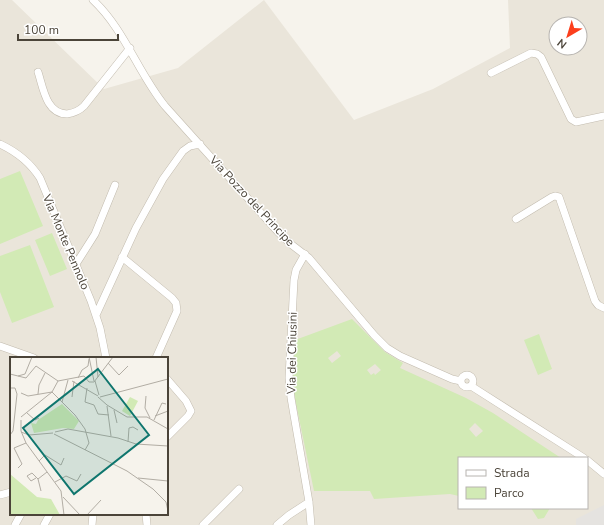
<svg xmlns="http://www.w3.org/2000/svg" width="604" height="525" font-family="'Nunito Sans',sans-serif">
	<rect width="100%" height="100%" fill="#f6f3ec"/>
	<path fill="#eae5da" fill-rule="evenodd" d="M 0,0 L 12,0 L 104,89 L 178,68 L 264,0 L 354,120 L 433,89 L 510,48 L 508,0 L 604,0 L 604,525 L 0,525 ZM 556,24 L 580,24 L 580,48 L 556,48 ZM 11,358 L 167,358 L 167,514 L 11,514 ZM 459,458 L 587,458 L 587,508 L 459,508 Z"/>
	<path fill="#d2eab5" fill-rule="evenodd" d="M 20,171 L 43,226 L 0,244 L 0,179 Z
		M 52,233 L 67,269 L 50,276 L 35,240 Z
		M 30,245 L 54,307 L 12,323 L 0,292 L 0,256 Z
		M 352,319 L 385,352 L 403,363 L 400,368 L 466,398 L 493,413 L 561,458 L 459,458 L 459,496 L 450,494 L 374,499 L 370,491 L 314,491 L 294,394 L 293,378 L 295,340 ZM 337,351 L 341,356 L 332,363 L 328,358 ZM 375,364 L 381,370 L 375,375 L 374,373 L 371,375 L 367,370 ZM 475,423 L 483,431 L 476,437 L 469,429 Z
		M 539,334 L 552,369 L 538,375 L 524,340 Z
		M 531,508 L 550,508 L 544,518 L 538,519 Z"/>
	<path fill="#e5e3e0" d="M 604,505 L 604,525 L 576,525 L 576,519 Z"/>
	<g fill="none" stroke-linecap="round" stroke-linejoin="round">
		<defs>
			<path id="minor" d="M 93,0 C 125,30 138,73 165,106 L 279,233 L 292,245 L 309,258 L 374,335 L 387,348 L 400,356 L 452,379 L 461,381
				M 38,72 C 43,87 46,114 67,114 C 74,113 79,111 84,106 L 130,48
				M 491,73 L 531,53 L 537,54 L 541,57 L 571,119 L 576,122 L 604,116
				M 0,144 C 17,152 30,162 40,178 L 91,301 L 100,328 L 106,358
				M 516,219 L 552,197 L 555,196 L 559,197 L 595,301 L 598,305 L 604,308
				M 305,254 L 296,270 L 294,280 L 289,378 L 291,398 L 309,502 L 311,525
				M 122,257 L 172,298 L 176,303 L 177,311 L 156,358
				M 76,264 L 95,234 L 115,185
				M 96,315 L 136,228 L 163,179 L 183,151 L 190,146 L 200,144
				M 0,346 L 34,358
				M461 381a6 6 0 1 1 12 0a6 6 0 1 1-12 0Z
				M 167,379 L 186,401 L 191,411 L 188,416 L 167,437
				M 471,386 L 584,458
				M 587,460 L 604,474
				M 0,495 L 11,492
				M 146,514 L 147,525
				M 15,525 L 21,514
				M 44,525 L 50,514
				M 92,525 L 93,514
				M 203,525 L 239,489
				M 277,525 L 289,515 L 309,502"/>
		</defs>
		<use href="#minor" stroke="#c2bbae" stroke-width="8"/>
		<use href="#minor" stroke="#fff" stroke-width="7"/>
	</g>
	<g text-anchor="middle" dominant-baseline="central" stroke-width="3" stroke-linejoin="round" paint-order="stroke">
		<g font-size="12" fill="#4b4439" stroke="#fff">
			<text transform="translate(252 201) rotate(47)">Via Pozzo del Principe</text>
			<text transform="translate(66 242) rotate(67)">Via Monte Pennolo</text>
			<text transform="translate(292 353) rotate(-89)">Via dei Chiusini</text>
		</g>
	</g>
	<g transform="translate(10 357)">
		<rect width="158" height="158" fill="#f6f3ec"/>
		<path d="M 120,40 L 128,44 L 120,59 L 112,54 ZM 52,47 L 69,64 L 64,72 L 53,71 L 24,76 L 21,66 L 26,67 L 28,63 ZM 0,117 L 27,140 L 41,142 L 50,158 L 0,158 Z" fill="#d2eab5"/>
		<path fill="none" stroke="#b2ada4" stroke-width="1" d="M 79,0 L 84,24M 86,0 L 88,20M 98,6 L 109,18 L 118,9M 0,17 L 16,21 L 26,9 L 48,24M 8,19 L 15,17 L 22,0M 68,21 L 72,13 L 78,9 L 79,2M 48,24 L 74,19 L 79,25 L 84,25 L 103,0M 62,24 L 88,39M 85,24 L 89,38M 0,31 L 5,31 L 7,37 L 3,74 L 0,78M 77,31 L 75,45 L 84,48 L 88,57 L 99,58M 42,35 L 65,58 L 75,72 L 79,86 L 75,93M 11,36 L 18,39 L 42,35M 28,37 L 29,28 L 35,16M 136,39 L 135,51 L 140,61M 62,40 L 64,24M 88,40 L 97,48 L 117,60 L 137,60 L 158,72M 90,40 L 158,22M 52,45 L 58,23M 97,49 L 101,79M 104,53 L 107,66M 17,56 L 25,63 L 29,61M 145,59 L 158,54M 11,60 L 42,35 L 48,24M 11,63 L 11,74 L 16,86 L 51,134 L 54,158M 144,63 L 152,46 L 156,47M 11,75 L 19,78 L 43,76M 45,75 L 58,72 L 108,81 L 126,87 L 158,89M 44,77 L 117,114 L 143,132 L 156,145 L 158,154M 118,85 L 119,71 L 123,70 L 128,73M 29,104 L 35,98 L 51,108 L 54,101M 8,111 L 12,107 L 4,91 L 16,86M 26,121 L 21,124 L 17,119 L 22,116 L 28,122 L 37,115M 128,121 L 158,124M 28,122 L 31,134M 45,125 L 56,119 L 67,124 L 71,117M 53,140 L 70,158M 77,158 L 91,143"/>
		<path fill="#0f766e" fill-opacity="0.15" stroke="#0f766e" stroke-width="2" d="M 88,12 L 139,78 L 64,137 L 13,71 Z"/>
		<rect width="158" height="158" fill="none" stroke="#4b4439" stroke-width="2"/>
	</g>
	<rect x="458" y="457" width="130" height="52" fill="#ffffff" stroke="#b7b4b0"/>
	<rect x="466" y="470" width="20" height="6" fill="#ffffff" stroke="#b7b4b0"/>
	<text x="494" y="477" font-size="12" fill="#4b4439">Strada</text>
	<rect x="466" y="487" width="20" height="12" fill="#d2eab5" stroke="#b7b4b0"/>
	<text x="494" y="497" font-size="12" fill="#4b4439">Parco</text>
	<g transform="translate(568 36) rotate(218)"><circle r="19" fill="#ffffff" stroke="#b7b4b0"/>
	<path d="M0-3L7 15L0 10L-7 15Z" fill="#fc3f1d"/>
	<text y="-6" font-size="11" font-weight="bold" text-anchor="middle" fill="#4b4439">N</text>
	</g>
	<path d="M18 34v6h100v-6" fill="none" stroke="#4b4439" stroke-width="2"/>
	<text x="24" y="34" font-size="12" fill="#4b4439" stroke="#ffffff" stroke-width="3" paint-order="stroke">100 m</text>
</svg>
